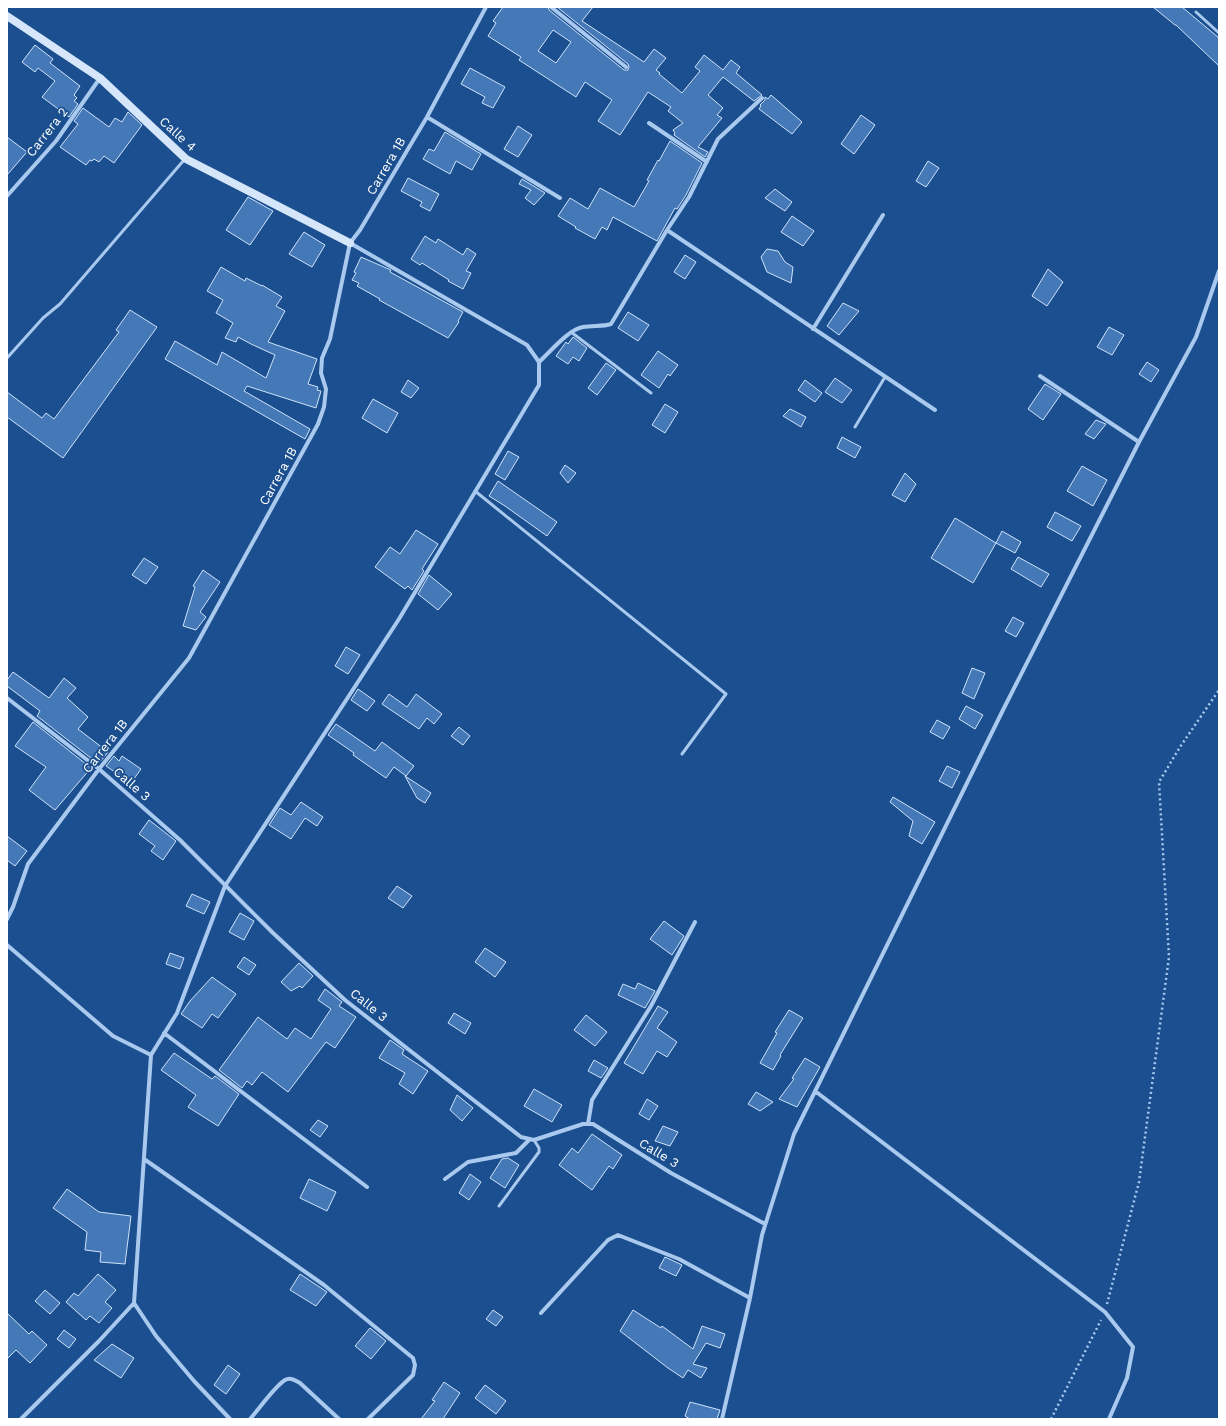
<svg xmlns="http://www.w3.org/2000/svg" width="1226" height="1426" font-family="'Work Sans',sans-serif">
	<rect width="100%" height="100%" fill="#1b4f8f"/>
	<path fill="#4478b7" stroke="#cfe3fa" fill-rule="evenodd" d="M 503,7 L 548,7 L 549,10 L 624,70 L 628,70 L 629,67 L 628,64 L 557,7 L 593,7 L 582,21 L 644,62 L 654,49 L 666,58 L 656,70 L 660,73 L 659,74 L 682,93 L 700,71 L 695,67 L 704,55 L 723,70 L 731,60 L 740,67 L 736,73 L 762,95 L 754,101 L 723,77 L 708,95 L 723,108 L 717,115 L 722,118 L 698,147 L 708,152 L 705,157 L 674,135 L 675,133 L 673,130 L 683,123 L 668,111 L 671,107 L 648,92 L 620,135 L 598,121 L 612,100 L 585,82 L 576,97 L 519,60 L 521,57 L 513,52 L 488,36 L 496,23 L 493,21 ZM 553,30 L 571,42 L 556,63 L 538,51 Z
		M 1153,7 L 1182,7 L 1219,38 L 1219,66 L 1176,25 L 1175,25 Z
		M 35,45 L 53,59 L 50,63 L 80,86 L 74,95 L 77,98 L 74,101 L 78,104 L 69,117 L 42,97 L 55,81 L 38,68 L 35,72 L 22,62 Z
		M 470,68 L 505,87 L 493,108 L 482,103 L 485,97 L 461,84 Z
		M 771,95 L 802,122 L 792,134 L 759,109 L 761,106 L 760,105 L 765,100 L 765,97 L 768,99 Z
		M 83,108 L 109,127 L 115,118 L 122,122 L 128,112 L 142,125 L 114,163 L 104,156 L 99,162 L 94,159 L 92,161 L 90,160 L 86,165 L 60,147 L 78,124 L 74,121 Z
		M 861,115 L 875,125 L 854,154 L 841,144 Z
		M 518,126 L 532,135 L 518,157 L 504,149 Z
		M 445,132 L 481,154 L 472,170 L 456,161 L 450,174 L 423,159 L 429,149 L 434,151 Z
		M 7,137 L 27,152 L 7,175 Z
		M 670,141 L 702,163 L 686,195 L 677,209 L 675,208 L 657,241 L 613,217 L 607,230 L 602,227 L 595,239 L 575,228 L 576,227 L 558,216 L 570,198 L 588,209 L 600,188 L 634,207 L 649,181 L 647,180 L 658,160 L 659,161 Z
		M 928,161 L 939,168 L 926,187 L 916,181 Z
		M 408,178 L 439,194 L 430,211 L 420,206 L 422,202 L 401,191 Z
		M 522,179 L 545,193 L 534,205 L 525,198 L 531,190 L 519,184 Z
		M 775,189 L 792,202 L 785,211 L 765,198 Z
		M 248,197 L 273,211 L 250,245 L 226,230 Z
		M 792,216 L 814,231 L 803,246 L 781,232 Z
		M 304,232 L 325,245 L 312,267 L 289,254 Z
		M 425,236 L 436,243 L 438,239 L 463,255 L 467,248 L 476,254 L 466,271 L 471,273 L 463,289 L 448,281 L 449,280 L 422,263 L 420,265 L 411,259 Z
		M 767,249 L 778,251 L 785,262 L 793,267 L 791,283 L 767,272 L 761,257 Z
		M 685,255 L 696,262 L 685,279 L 674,272 Z
		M 361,257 L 391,270 L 390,272 L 463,312 L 458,321 L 459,322 L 448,338 L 379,300 L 380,299 L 357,286 L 359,283 L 352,280 L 356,273 L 354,272 Z
		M 221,267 L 245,281 L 246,278 L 262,286 L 262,285 L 282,297 L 276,306 L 285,311 L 268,342 L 317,359 L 308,384 L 318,387 L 317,390 L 321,391 L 316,408 L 247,386 L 244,391 L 310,429 L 305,439 L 165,359 L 175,341 L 217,365 L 222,352 L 266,378 L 275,355 L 251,344 L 238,337 L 236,342 L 225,338 L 233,323 L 216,313 L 223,300 L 207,291 Z
		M 1048,269 L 1063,282 L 1047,306 L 1032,296 Z
		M 843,303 L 859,311 L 839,335 L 827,326 Z
		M 130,310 L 157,327 L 63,458 L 7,417 L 7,392 L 42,418 L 46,413 L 54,419 L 119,332 L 116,330 Z
		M 628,312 L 649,325 L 638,341 L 618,328 Z
		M 1109,327 L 1124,335 L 1112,355 L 1097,347 Z
		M 573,337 L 587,348 L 579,361 L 573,357 L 568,364 L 556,356 L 566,342 L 568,344 Z
		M 658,351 L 678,365 L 670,376 L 668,374 L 659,388 L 641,375 Z
		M 1147,362 L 1159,370 L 1151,382 L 1139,374 Z
		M 606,363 L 616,370 L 597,395 L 588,388 Z
		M 835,378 L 852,390 L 842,403 L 825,392 Z
		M 408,380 L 419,388 L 411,398 L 401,392 Z
		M 805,380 L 822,393 L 815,402 L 798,390 Z
		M 1045,384 L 1061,394 L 1043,420 L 1028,409 Z
		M 373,399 L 398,413 L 387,433 L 362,418 Z
		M 665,404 L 678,412 L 665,433 L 652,425 Z
		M 790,409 L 806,417 L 801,427 L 783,416 Z
		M 1096,420 L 1106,424 L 1094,439 L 1085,434 Z
		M 842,437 L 861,447 L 855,458 L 837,448 Z
		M 508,451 L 519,457 L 505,480 L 495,474 Z
		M 565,465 L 576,473 L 568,483 L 560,473 Z
		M 1082,466 L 1107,480 L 1093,506 L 1067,491 Z
		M 905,473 L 916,484 L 905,502 L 892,495 Z
		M 498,481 L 557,522 L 547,536 L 505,506 L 489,496 Z
		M 1055,512 L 1081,526 L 1072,541 L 1047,527 Z
		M 955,518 L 996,543 L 973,583 L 931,558 Z
		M 416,530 L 438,544 L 422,569 L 424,571 L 412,590 L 408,586 L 405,589 L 375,567 L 390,547 L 400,554 Z
		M 1002,531 L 1021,542 L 1015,553 L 996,543 Z
		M 1018,557 L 1049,574 L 1041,587 L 1011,569 Z
		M 144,558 L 158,567 L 146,584 L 132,575 Z
		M 203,570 L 220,582 L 200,612 L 206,617 L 196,630 L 183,626 L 195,587 L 193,586 Z
		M 429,575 L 452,594 L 438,610 L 418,594 Z
		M 1013,617 L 1024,623 L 1016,637 L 1005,631 Z
		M 346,647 L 360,655 L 348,674 L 335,666 Z
		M 972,668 L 985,673 L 974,699 L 962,693 Z
		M 13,672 L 49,698 L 64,678 L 76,688 L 67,698 L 88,717 L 78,729 L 108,752 L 100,762 L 97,760 L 96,762 L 37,716 L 40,711 L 7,686 L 7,680 Z
		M 358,689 L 375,701 L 367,711 L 351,700 Z
		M 389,694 L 407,707 L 416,694 L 442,714 L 434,724 L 427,718 L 419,729 L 382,704 Z
		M 966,706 L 983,715 L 975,729 L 959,719 Z
		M 937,720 L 950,727 L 943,739 L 930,732 Z
		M 33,722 L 91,768 L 55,810 L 29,790 L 46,767 L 15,746 Z
		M 336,724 L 375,751 L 382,742 L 414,766 L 406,776 L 394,767 L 386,778 L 353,755 L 354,753 L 328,735 Z
		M 459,727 L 470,736 L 463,745 L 451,736 Z
		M 114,756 L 119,761 L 122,756 L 141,769 L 131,783 L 106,766 Z
		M 947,766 L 960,772 L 952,788 L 939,781 Z
		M 405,776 L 431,793 L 425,803 L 417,798 Z
		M 893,797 L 935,822 L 922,844 L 909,836 L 913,821 L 890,802 Z
		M 301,802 L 323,817 L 317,826 L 305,818 L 291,839 L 269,825 L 280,808 L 291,815 Z
		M 149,820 L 176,841 L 163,860 L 151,851 L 155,846 L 139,834 Z
		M 7,836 L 27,851 L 15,866 L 7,860 Z
		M 397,886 L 412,896 L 403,908 L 388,898 Z
		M 192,894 L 210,902 L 204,914 L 186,906 Z
		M 240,913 L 254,921 L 244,940 L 229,932 Z
		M 664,921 L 684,936 L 672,955 L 650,939 Z
		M 485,948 L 506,962 L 495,977 L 475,962 Z
		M 170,953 L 184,958 L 180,969 L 166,964 Z
		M 244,957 L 256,965 L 249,975 L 237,967 Z
		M 299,963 L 313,976 L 302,988 L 300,986 L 291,991 L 281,982 Z
		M 212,977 L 236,994 L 218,1018 L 212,1014 L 202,1028 L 181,1014 L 190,1001 Z
		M 638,983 L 655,991 L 645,1008 L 618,995 L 623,984 L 635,989 Z
		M 325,989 L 342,1002 L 339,1006 L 356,1017 L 335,1048 L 326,1042 L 288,1092 L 262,1072 L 252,1085 L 247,1081 L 242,1088 L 219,1070 L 258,1017 L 287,1039 L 295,1028 L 311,1039 L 331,1009 L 318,1000 Z
		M 658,1006 L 668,1012 L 657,1028 L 677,1042 L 667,1057 L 657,1051 L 643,1074 L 624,1063 Z
		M 789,1010 L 803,1018 L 780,1055 L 781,1056 L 773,1070 L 760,1063 L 777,1033 L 775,1032 Z
		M 454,1013 L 471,1023 L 465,1034 L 448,1023 Z
		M 586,1015 L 607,1032 L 595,1046 L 574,1030 Z
		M 390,1040 L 404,1050 L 402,1054 L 428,1071 L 413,1094 L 399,1084 L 405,1073 L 379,1058 Z
		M 174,1053 L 212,1079 L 215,1076 L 239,1094 L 218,1126 L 188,1107 L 196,1095 L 161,1070 Z
		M 805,1058 L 820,1067 L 797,1107 L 779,1099 L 794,1079 L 792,1078 Z
		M 594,1060 L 608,1068 L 601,1078 L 588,1071 Z
		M 534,1089 L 562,1105 L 552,1122 L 524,1106 Z
		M 756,1092 L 773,1102 L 760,1111 L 748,1104 Z
		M 457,1095 L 473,1108 L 462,1121 L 450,1110 Z
		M 647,1099 L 658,1106 L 649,1120 L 639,1114 Z
		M 318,1120 L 328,1126 L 320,1137 L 310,1130 Z
		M 663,1126 L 678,1132 L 670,1146 L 655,1141 Z
		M 592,1134 L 622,1155 L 613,1169 L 609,1166 L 592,1190 L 559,1165 L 572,1148 L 578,1153 Z
		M 508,1158 L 519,1165 L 505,1188 L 490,1178 L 502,1159 Z
		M 470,1174 L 481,1182 L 469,1200 L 459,1193 Z
		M 309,1179 L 336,1192 L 327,1211 L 300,1198 Z
		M 67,1189 L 99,1212 L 131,1216 L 125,1264 L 100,1262 L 101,1252 L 85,1250 L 87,1232 L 53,1208 Z
		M 665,1257 L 682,1265 L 676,1276 L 659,1268 Z
		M 98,1274 L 116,1290 L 105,1302 L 112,1308 L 99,1323 L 90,1316 L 86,1320 L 66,1302 L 74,1293 L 78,1296 Z
		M 300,1274 L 327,1292 L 316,1306 L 290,1290 Z
		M 45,1290 L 60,1303 L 50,1314 L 35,1301 Z
		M 493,1310 L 503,1317 L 496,1326 L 486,1319 Z
		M 633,1310 L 661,1328 L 662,1326 L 693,1349 L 702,1326 L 725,1334 L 720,1348 L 706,1343 L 693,1364 L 707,1368 L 701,1378 L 688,1370 L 683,1378 L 668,1368 L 620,1331 Z
		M 7,1313 L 29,1334 L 32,1331 L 47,1345 L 30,1363 L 16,1350 L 7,1359 Z
		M 370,1328 L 386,1341 L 371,1359 L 355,1346 Z
		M 64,1330 L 76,1339 L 69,1348 L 57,1339 Z
		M 112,1344 L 134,1358 L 121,1378 L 94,1360 Z
		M 228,1365 L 240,1374 L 226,1394 L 214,1385 Z
		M 444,1382 L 460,1393 L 443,1419 L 421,1419 L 435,1401 L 432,1400 Z
		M 485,1385 L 506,1401 L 496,1414 L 475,1398 Z
		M 690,1402 L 720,1410 L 717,1419 L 690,1419 L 685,1416 Z"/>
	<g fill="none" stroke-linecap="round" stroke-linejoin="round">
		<path stroke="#a9c9ee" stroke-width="2.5" stroke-dasharray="2 3" stroke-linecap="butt" d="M 7,1164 L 8,1164
			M 1107,1304 L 1139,1182 L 1169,957 L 1159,782 L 1180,747 L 1219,690
			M 1051,1419 L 1101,1320"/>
		<path stroke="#a9c9ee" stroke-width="3" d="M 1196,12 L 1219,33
			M 571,332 L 651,393
			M 7,358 L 43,318 L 60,304 L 184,160
			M 855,427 L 885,377
			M 475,491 L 726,694 L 682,754
			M 499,1206 L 539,1152 L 539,1148 L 534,1140"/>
		<path stroke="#a9c9ee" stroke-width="4" d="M 551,7 L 626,67
			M 427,117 L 560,198
			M 649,123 L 707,162
			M 7,196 L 56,141 L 100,78
			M 667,230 L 935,410
			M 813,329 L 883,215
			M 539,362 C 550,352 569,329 583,327 C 593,325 602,327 611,324 L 667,230 L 689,197 L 718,139 L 762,98
			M 1040,376 L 1139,442
			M 7,698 L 99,769 L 180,840 L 273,933 L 345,1000 L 521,1137 L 534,1140 L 583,1124 L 593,1124 L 671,1173 L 765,1224
			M 7,919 L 13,907 L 28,864 L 99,769 L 189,658 L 318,424 L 324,407 L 326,389 L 321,373 L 322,358 L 330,339 L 350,243 L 360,230 L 427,117 L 486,7
			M 7,945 L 113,1036 L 151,1055
			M 164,1033 L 367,1187
			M 815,1091 L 1105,1312 L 1133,1347 L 1127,1378 L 1109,1419
			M 588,1124 L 592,1100 L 651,1006 L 695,922
			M 144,1159 L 324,1285 L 413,1358 L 415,1365 L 413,1375 L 368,1419
			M 445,1179 L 468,1162 L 516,1153 L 529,1140
			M 541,1313 L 608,1240 L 618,1235 L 679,1259 L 750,1298
			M 21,1419 L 99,1341 L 134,1303
			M 230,1419 L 194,1381 L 156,1336 L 134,1303 L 151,1055 L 177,1013 L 225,886 L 399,619 L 539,385 L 539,362 L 527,345 L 350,243
			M 250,1419 C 259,1409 275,1386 285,1380 C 290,1377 295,1380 300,1383 L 339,1419
			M 722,1419 L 750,1298 L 762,1235 L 794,1134 L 1003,710 L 1139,442 L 1196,337 L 1219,271"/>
		<path stroke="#d6e6fa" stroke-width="8" d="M 7,16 L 100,78 L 186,159 L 350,243"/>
	</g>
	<g text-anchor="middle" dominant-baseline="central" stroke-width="3.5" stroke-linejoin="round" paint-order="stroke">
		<g font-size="13" fill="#fff" stroke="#1b4f8f">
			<text transform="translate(47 132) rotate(-52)">Carrera 2</text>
			<text transform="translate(178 134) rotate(42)">Calle 4</text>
			<text transform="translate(386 166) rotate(-60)">Carrera 1B</text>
			<text transform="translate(278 476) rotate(-61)">Carrera 1B</text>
			<text transform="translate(105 746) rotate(-52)">Carrera 1B</text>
			<text transform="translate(132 784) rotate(41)">Calle 3</text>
			<text transform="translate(369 1005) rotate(39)">Calle 3</text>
			<text transform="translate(659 1153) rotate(31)">Calle 3</text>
		</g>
	</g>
	<rect width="1226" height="1426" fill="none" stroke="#ffffff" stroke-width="16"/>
</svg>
